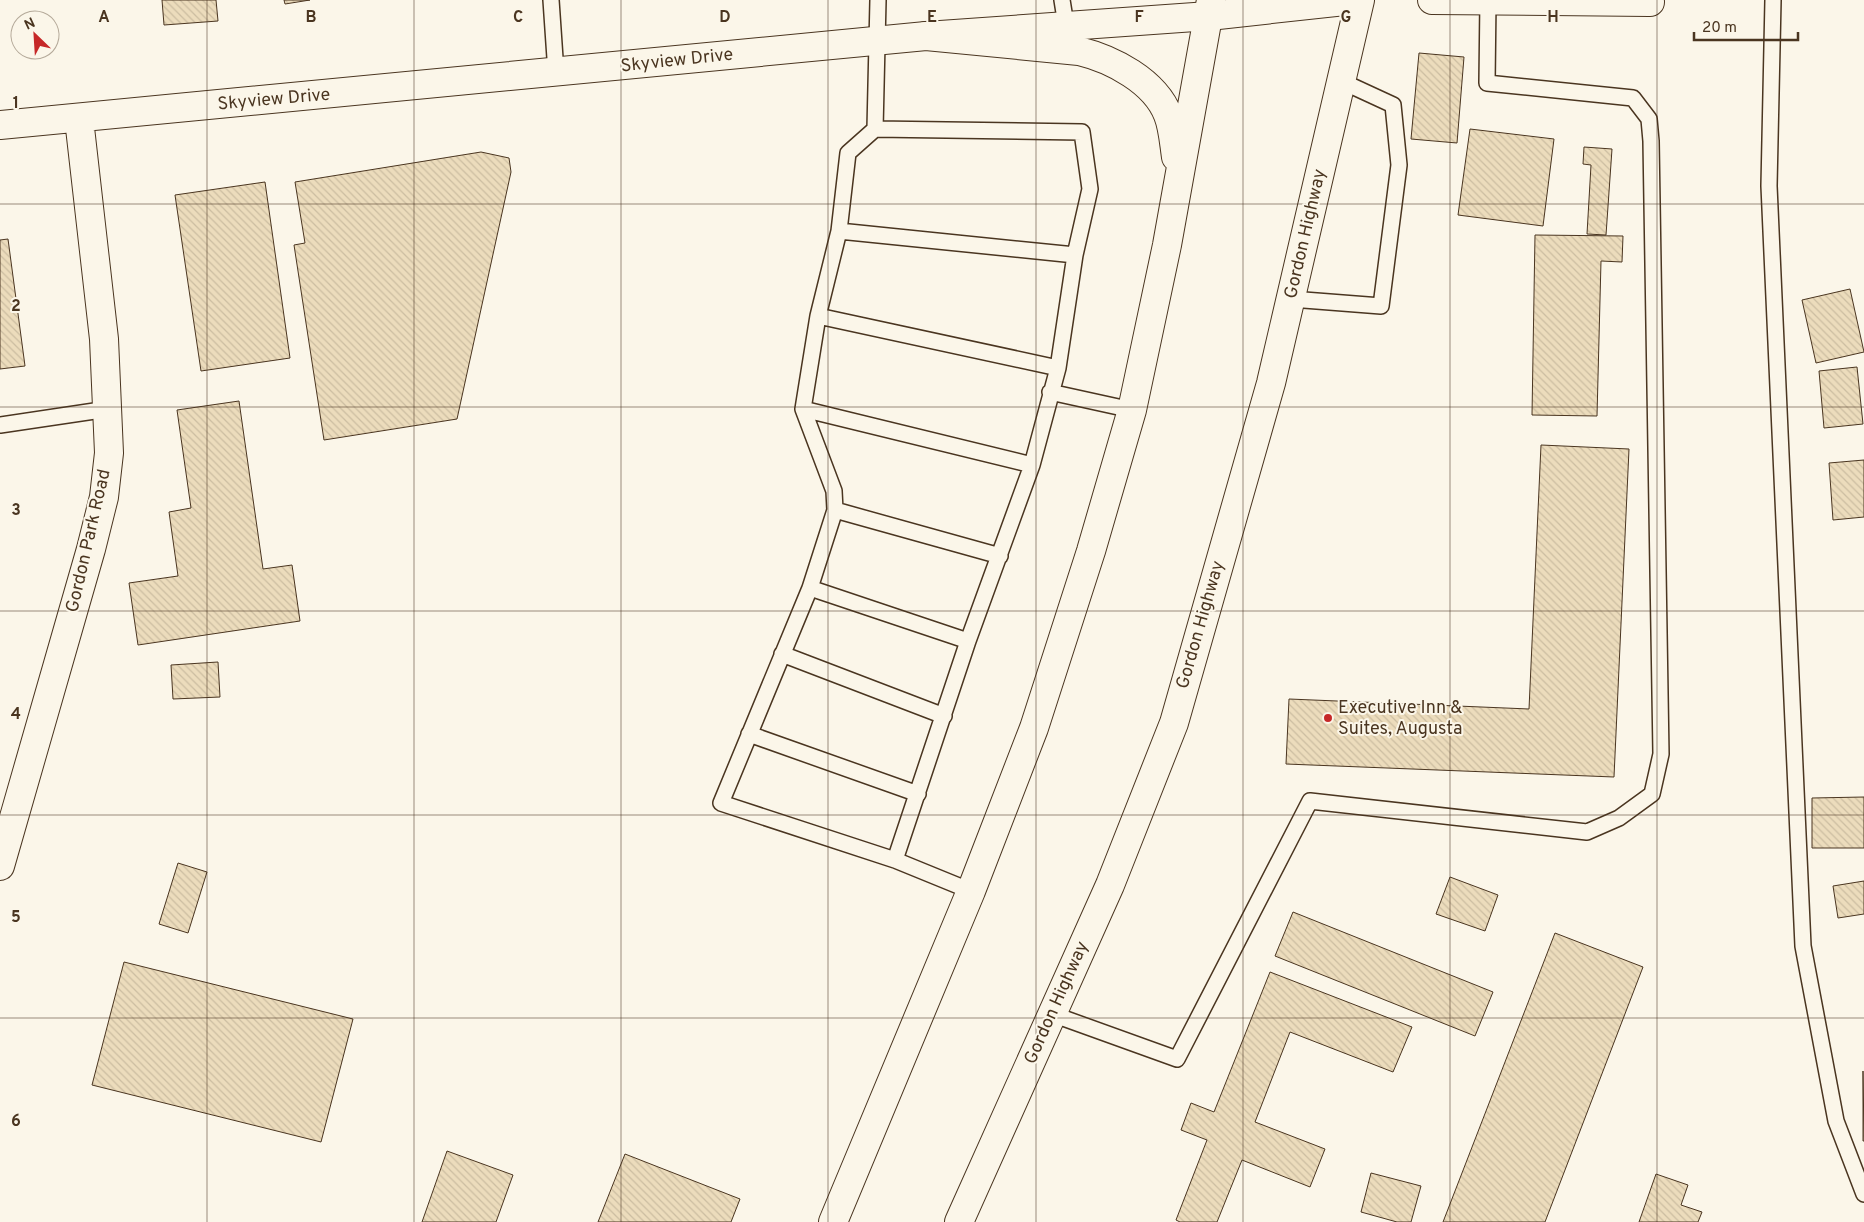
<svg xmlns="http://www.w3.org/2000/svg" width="1864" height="1222" font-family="Overpass,sans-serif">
	<defs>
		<pattern id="building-back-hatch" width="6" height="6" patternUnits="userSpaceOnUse" patternTransform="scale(1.25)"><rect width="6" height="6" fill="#ecdcbc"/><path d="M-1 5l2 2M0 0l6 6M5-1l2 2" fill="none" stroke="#ccbda1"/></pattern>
	</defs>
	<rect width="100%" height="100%" fill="#fbf6e9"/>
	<path fill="url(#building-back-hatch)" stroke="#4a3520" d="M 162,0 L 216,0 L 218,21 L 164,25 Z
		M 284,0 L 310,0 L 285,4 Z
		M 1419,53 L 1464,57 L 1457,143 L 1411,139 Z
		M 1470,129 L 1554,139 L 1543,226 L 1458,215 Z
		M 1584,147 L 1612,149 L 1606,235 L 1587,234 L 1591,165 L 1583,164 Z
		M 481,152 L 509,158 L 511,172 L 457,419 L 324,440 L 294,245 L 305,243 L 295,182 Z
		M 265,182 L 290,358 L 201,371 L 175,195 Z
		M 1535,235 L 1623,236 L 1622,262 L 1601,261 L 1597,416 L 1532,415 Z
		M 8,239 L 25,366 L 0,369 L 0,240 Z
		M 1850,289 L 1864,352 L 1816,363 L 1802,300 Z
		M 1857,367 L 1863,424 L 1824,428 L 1819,371 Z
		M 239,401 L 263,569 L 292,565 L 300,621 L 138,645 L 129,583 L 178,576 L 169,512 L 191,508 L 177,410 Z
		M 1541,445 L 1629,449 L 1614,777 L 1286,764 L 1289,699 L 1529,709 Z
		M 1864,460 L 1864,517 L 1833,520 L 1829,463 Z
		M 218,662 L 220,697 L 173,699 L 171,665 Z
		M 1864,797 L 1864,848 L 1812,848 L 1812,798 Z
		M 178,863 L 207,872 L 188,933 L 159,924 Z
		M 1450,877 L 1498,895 L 1485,931 L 1436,914 Z
		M 1864,881 L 1864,914 L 1838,918 L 1833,886 Z
		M 1293,912 L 1493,992 L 1475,1036 L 1275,956 Z
		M 1555,933 L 1643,967 L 1545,1222 L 1443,1222 Z
		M 124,962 L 353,1019 L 321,1142 L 92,1085 Z
		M 1270,972 L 1412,1027 L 1393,1072 L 1290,1032 L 1255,1122 L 1325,1149 L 1310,1187 L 1242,1160 L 1217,1222 L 1180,1222 L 1176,1220 L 1207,1140 L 1181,1130 L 1191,1103 L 1214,1112 Z
		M 1863,1071 L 1864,1141 L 1863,1141 Z
		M 447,1151 L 513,1175 L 496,1222 L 422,1222 Z
		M 625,1154 L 740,1199 L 731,1222 L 598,1222 Z
		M 1371,1173 L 1421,1186 L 1411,1222 L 1397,1222 L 1361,1212 Z
		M 1656,1174 L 1688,1185 L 1681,1205 L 1702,1212 L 1698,1222 L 1639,1222 Z"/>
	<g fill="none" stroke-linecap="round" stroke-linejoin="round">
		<defs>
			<path id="service" d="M 551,0 L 556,73
				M 1062,0 L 1066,25
				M 1773,0 L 1769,186 L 1803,946 L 1836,1121 L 1864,1194
				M 875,129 L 848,153 L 839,231 L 818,316 L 1058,368
				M 839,231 L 1075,255
				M 1291,299 L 1381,306 L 1399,165 L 1393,105 L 1341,81
				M 818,316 L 803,409 L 1032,465 L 1058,368 L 1075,255 L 1090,189 L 1082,132 L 875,129 L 878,0
				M 1050,392 L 1132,410
				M 803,409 L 834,491 L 835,510 L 810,588 L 721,803 L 895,860 L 971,891
				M 0,425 L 108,409
				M 835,510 L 1000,556
				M 810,588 L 968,641
				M 782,654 L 944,716
				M 749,734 L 918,794
				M 895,860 L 968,641 L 1032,465
				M 1052,1014 L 1177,1059 L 1310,801 L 1587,832 L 1619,818 L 1652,794 L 1661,754 L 1651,141 L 1649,119 L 1633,98 L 1487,83 L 1488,0"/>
			<path id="minor" d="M 1432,0 L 1650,2
				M 0,125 L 926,36 L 1209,16 L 1354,0
				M 0,866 L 91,549 L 104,497 L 109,453 L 104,339 L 79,119"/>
			<path id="trunk" d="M 926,36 L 1079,51 C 1112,59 1155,81 1168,115 C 1173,127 1174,144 1176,157
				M 833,1222 L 971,891 L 1034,728 L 1091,551 L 1132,410 L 1167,245 L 1211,0
				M 959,1222 L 1110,885 L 1174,723 L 1271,383 L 1360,0"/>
		</defs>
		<use href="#service" stroke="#4a3520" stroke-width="18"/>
		<use href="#minor" stroke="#4a3520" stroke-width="30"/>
		<use href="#trunk" stroke="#4a3520" stroke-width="30"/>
		<use href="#service" stroke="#fbf6e9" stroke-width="15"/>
		<use href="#minor" stroke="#fbf6e9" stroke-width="28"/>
		<use href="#trunk" stroke="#fbf6e9" stroke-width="28"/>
	</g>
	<path fill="none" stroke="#4a3520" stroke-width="1" stroke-opacity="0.55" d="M 207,0 L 207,1222M 414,0 L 414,1222M 621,0 L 621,1222M 828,0 L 828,1222M 1036,0 L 1036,1222M 1243,0 L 1243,1222M 1450,0 L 1450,1222M 1657,0 L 1657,1222M 0,204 L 1864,204M 0,407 L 1864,407M 0,611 L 1864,611M 0,815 L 1864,815M 0,1018 L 1864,1018"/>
	<circle fill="#c62828" stroke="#fbf6e9" stroke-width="2" cx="1328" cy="718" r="5"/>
	<g text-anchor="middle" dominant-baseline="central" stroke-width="4" stroke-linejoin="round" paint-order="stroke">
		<g font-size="18" fill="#4a3520" stroke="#fbf6e9">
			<text transform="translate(677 61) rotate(-6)">Skyview Drive</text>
			<text transform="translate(274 100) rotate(-5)">Skyview Drive</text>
			<text transform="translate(1306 234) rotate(-77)">Gordon Highway</text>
			<text transform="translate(89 541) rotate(-77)">Gordon Park Road</text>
			<text transform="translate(1201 625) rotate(-74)">Gordon Highway</text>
			<text transform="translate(1057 1003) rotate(-66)">Gordon Highway</text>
		</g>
		<g font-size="18" fill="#4a3520" stroke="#fbf6e9" text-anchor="start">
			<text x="1338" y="708">Executive Inn &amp;<tspan x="1338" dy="21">Suites, Augusta</tspan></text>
		</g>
	</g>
	<g font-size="16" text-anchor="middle" font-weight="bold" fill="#4a3520" stroke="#fbf6e9" stroke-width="4" stroke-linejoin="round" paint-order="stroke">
		<text x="104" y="22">A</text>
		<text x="311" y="22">B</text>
		<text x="518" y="22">C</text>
		<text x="725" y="22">D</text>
		<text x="932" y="22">E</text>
		<text x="1139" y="22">F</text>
		<text x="1346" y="22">G</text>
		<text x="1553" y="22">H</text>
		<text x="16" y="108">1</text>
		<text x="16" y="311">2</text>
		<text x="16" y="515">3</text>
		<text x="16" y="719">4</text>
		<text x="16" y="922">5</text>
		<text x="16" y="1126">6</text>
	</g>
	<g transform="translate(35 35) rotate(335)"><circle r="24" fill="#fbf6e9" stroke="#b4a999"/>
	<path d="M0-4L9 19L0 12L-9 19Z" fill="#c62828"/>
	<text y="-8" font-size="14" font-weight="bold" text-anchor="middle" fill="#4a3520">N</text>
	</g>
	<path d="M1694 32v8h104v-8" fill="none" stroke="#4a3520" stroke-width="2.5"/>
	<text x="1702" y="32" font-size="15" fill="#4a3520" stroke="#fbf6e9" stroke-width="4" paint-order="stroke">20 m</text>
</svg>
